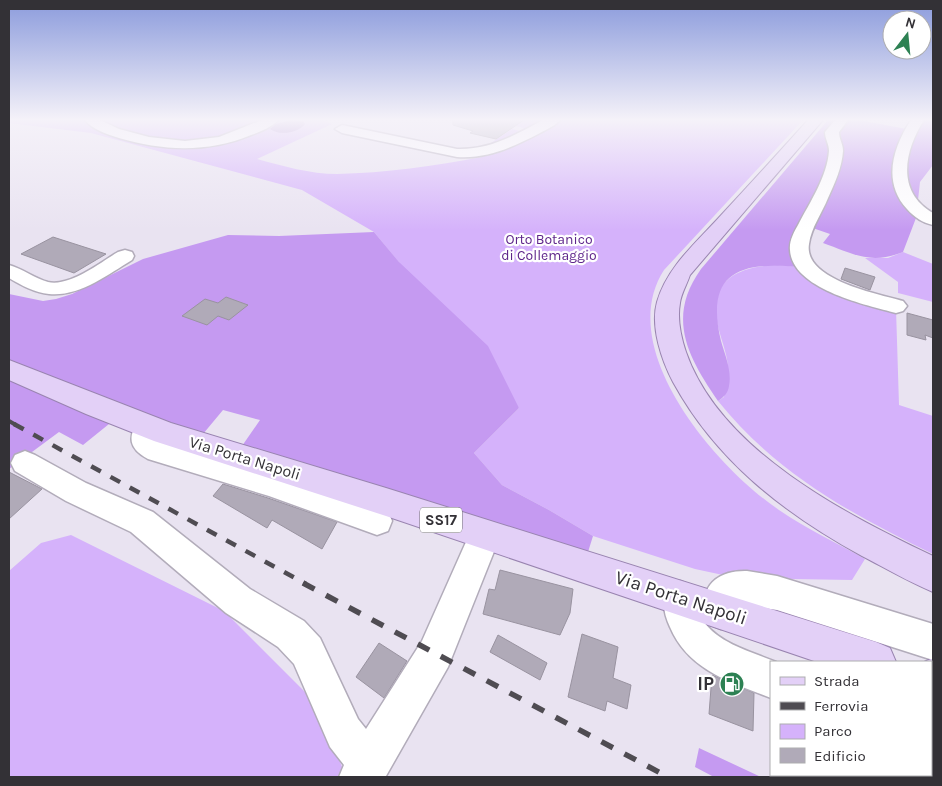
<svg xmlns="http://www.w3.org/2000/svg" width="942" height="786" font-family="Karla,sans-serif">
	<rect width="100%" height="100%" fill="#e9e3f1"/>
	<path fill="#d5b2fb" d="M 9,120 L 321,120 L 332,124 L 257,159 C 283,166 310,174 337,174 C 385,173 435,166 482,157 L 479,151 L 512,129 L 520,131 L 524,128 L 516,126 L 524,120 L 803,120 L 664,270 C 613,349 717,468 779,510 C 807,529 837,543 865,559 L 852,580 L 737,578 L 695,569 L 593,536 L 549,510 L 502,485 L 474,453 L 519,408 L 374,232 L 302,190 L 91,133 L 9,123 Z
		M 903,252 L 933,264 L 933,302 L 898,293 L 898,282 L 865,258 L 888,258 Z
		M 778,265 L 798,267 L 896,309 L 899,405 L 933,416 L 933,554 C 851,514 777,474 718,401 L 724,397 C 725,388 729,376 728,367 C 727,352 720,337 717,322 C 709,278 741,266 778,265 Z
		M 71,535 L 224,611 L 320,707 L 323,721 L 343,769 L 337,777 L 9,777 L 9,571 L 41,543 Z"/>
	<path fill="#c59af1" d="M 828,120 L 859,120 L 917,131 L 926,120 L 933,120 L 933,165 L 920,182 L 916,218 L 903,252 C 870,265 854,254 823,243 L 830,234 L 804,225 L 798,267 C 738,261 705,274 721,341 C 725,355 732,371 729,386 C 728,393 724,397 718,401 C 688,357 666,318 701,269 Z
		M 374,232 L 399,262 L 488,346 L 519,408 L 474,453 L 502,485 L 549,510 L 593,536 L 588,552 L 242,446 L 260,420 L 223,410 L 203,434 L 135,412 L 109,424 L 83,445 L 59,432 L 9,469 L 9,294 L 43,301 L 56,299 L 72,294 L 143,259 L 228,235 L 279,236 Z
		M 699,748 L 761,777 L 714,777 L 695,767 Z"/>
	<path fill="#a076ca" d="M 290,120 L 303,121 L 305,124 C 298,133 280,136 270,129 L 276,124 Z"/>
	<path fill="#b0aab8" stroke="#9993a0" d="M 453,120 L 524,120 L 496,139 L 470,133 L 473,131 L 453,125 Z
		M 53,237 L 106,254 L 74,273 L 21,254 Z
		M 845,268 L 875,277 L 870,290 L 841,279 Z
		M 226,297 L 248,305 L 229,320 L 218,316 L 207,325 L 182,316 L 205,299 L 218,303 Z
		M 907,313 L 933,320 L 933,338 L 925,335 L 926,340 L 907,335 Z
		M 9,472 L 42,489 L 9,519 Z
		M 223,484 L 268,498 L 337,522 L 322,549 L 272,520 L 267,528 L 213,496 Z
		M 500,570 L 573,589 L 570,613 L 560,635 L 483,614 L 489,589 L 495,590 Z
		M 582,634 L 618,647 L 613,678 L 631,685 L 627,709 L 607,701 L 605,711 L 568,697 Z
		M 498,635 L 547,663 L 540,680 L 490,652 Z
		M 379,643 L 407,661 L 384,698 L 356,677 Z
		M 712,675 L 754,693 L 753,731 L 709,714 Z"/>
	<g fill="none" stroke-linecap="round" stroke-linejoin="round">
		<defs>
			<path id="minor" d="M 85,120 L 100,120 L 119,129 L 149,137 L 185,141 L 219,137 L 262,120 L 278,120 C 272,127 260,132 251,135 C 208,153 163,151 119,138 C 107,134 93,130 85,120 Z
				M 543,120 L 560,120 C 555,126 547,129 540,133 C 513,147 488,159 457,157 L 342,133 L 335,129 L 342,125 L 457,149 C 490,150 515,135 543,120 Z
				M 835,120 L 848,120 L 839,132 C 839,139 843,144 843,151 C 842,167 835,183 828,198 C 822,213 811,228 809,244 C 803,280 879,294 903,301 L 907,306 L 903,311 L 896,313 C 866,305 792,289 790,250 C 789,241 794,232 798,225 C 810,202 827,177 829,151 C 829,144 825,139 825,132 Z
				M 911,120 L 924,120 C 904,151 896,192 933,213 L 933,225 C 923,223 914,217 907,209 C 882,182 893,147 911,120 Z
				M 125,250 L 132,252 L 134,256 L 132,260 C 107,275 79,297 49,294 C 35,293 21,285 9,278 L 9,265 C 23,269 34,278 48,282 C 70,287 101,262 118,252 Z
				M 148,417 L 157,420 L 161,427 L 157,437 L 165,442 L 270,472 L 377,507 L 388,511 L 392,521 L 388,531 L 377,535 L 269,496 L 148,459 C 129,449 127,437 139,420 Z
				M 25,451 L 35,455 L 86,483 L 153,512 L 250,589 L 304,621 L 320,638 L 358,719 L 366,729 L 422,641 L 474,524 L 485,520 L 496,524 L 501,534 L 448,667 L 386,776 L 383,777 L 339,777 L 344,765 L 330,747 L 294,664 L 278,647 L 226,613 L 131,532 L 66,501 L 15,471 L 11,463 L 15,455 Z
				M 747,571 L 777,576 L 933,624 L 933,660 L 777,610 L 738,604 L 738,612 L 733,624 L 721,629 L 709,624 C 695,592 713,570 747,571 Z
				M 680,581 L 692,586 C 696,595 696,608 700,616 C 715,643 750,651 776,662 L 771,662 L 771,698 C 730,682 688,670 670,627 C 663,612 662,601 668,586 Z"/>
			<path id="major" d="M 808,120 L 823,120 L 690,275 C 687,284 681,294 680,303 C 677,319 681,337 686,352 C 720,450 845,514 933,556 L 933,592 C 909,582 885,568 862,556 C 785,514 716,461 673,382 C 662,361 650,327 657,302 C 667,266 699,240 724,212 C 752,182 780,151 808,120 Z
				M 9,360 L 171,423 L 386,488 L 876,642 L 890,648 L 896,662 L 817,662 L 386,516 L 154,441 L 86,414 L 9,380 Z
				M 931,659 L 933,660 L 933,702 L 931,701 L 931,662 L 924,662 Z"/>
		</defs>
		<use href="#minor" stroke="#b2acba" stroke-width="3"/>
		<use href="#major" stroke="#9984b0" stroke-width="2"/>
		<use href="#minor" fill="#fff" fill-rule="evenodd"/>
		<use href="#major" fill="#e3d0f7" fill-rule="evenodd"/>
		<path stroke="#4f4c52" stroke-width="4" stroke-dasharray="8 8" stroke-linecap="butt" d="M 9,421 L 16,425"/>
		<path stroke="#4f4c52" stroke-width="4.5" stroke-dasharray="11 11" stroke-linecap="butt" d="M 14,424 L 306,584"/>
		<path stroke="#4f4c52" stroke-width="5.5" stroke-dasharray="13 13" stroke-linecap="butt" d="M 303,583 L 668,777"/>
	</g>
	<linearGradient id="sky" x2="0" y2="1"><stop stop-color="#8b9bdc"/><stop offset="0.52" stop-color="#f5f2f9"/><stop offset="1" stop-color="#f5f2f9" stop-opacity="0"/></linearGradient>
	<rect width="942" height="230" fill="url(#sky)"/>
	<defs>
		<symbol id="fuel-disc" viewBox="-11 -11 22 22"><circle r="9.5" fill="#2d8153" stroke="#fff"/><path d="M-5.5-6h7V0h2V4h1.3V-2.5L3-4.5l.8-.8L6-3V5H2.5V1h-1V6h-7ZM-4.2-4.7v3.2H.2V-4.7Z" fill="#fff"/></symbol>
	</defs>
	<g fill-rule="evenodd">
		<use href="#fuel-disc" x="718" y="670" width="28" height="28"/>
	</g>
	<g text-anchor="middle" dominant-baseline="central" stroke-width="4.5" stroke-linejoin="round" paint-order="stroke">
		<g font-size="14" fill="#5e258a" stroke="#fff">
			<text x="549" y="239">Orto Botanico<tspan x="549" dy="16">di Collemaggio</tspan></text>
		</g>
		<rect fill="#fff" stroke="#706f72" stroke-width="1" x="420" y="507.5" width="42" height="25" rx="4"/>
		<g font-size="15" font-weight="bold" fill="#333136">
			<text x="441" y="520">SS17</text>
		</g>
		<g font-size="16" fill="#333136" stroke="#fff">
			<text transform="translate(245 458) rotate(17)">Via Porta Napoli</text>
		</g>
		<g font-size="19" fill="#333136" stroke="#fff">
			<text transform="translate(681 598) rotate(18)">Via Porta Napoli</text>
		</g>
		<g font-size="19" font-weight="bold" fill="#333136" stroke="#fff" text-anchor="end">
			<text x="714" y="684">IP</text>
		</g>
	</g>
	<rect width="942" height="786" fill="none" stroke="#333136" stroke-width="20"/>
	<rect x="770" y="661" width="162" height="115" fill="#ffffff" stroke="#adadaf"/>
	<rect x="780" y="677" width="25" height="8" fill="#e3d0f7" stroke="#adadaf"/>
	<text x="814" y="686" font-size="15" fill="#333136">Strada</text>
	<rect x="780" y="702" width="25" height="8" fill="#4f4c52" stroke="#adadaf"/>
	<text x="814" y="711" font-size="15" fill="#333136">Ferrovia</text>
	<rect x="780" y="724" width="25" height="15" fill="#d5b2fb" stroke="#adadaf"/>
	<text x="814" y="736" font-size="15" fill="#333136">Parco</text>
	<rect x="780" y="748" width="25" height="15" fill="#b0aab8" stroke="#adadaf"/>
	<text x="814" y="761" font-size="15" fill="#333136">Edificio</text>
	<g transform="translate(907 35) rotate(16)"><circle r="24" fill="#ffffff" stroke="#adadaf"/>
	<path d="M0-4L9 19L0 12L-9 19Z" fill="#2d8153"/>
	<text y="-8" font-size="14" font-weight="bold" text-anchor="middle" fill="#333136">N</text>
	</g>
</svg>
